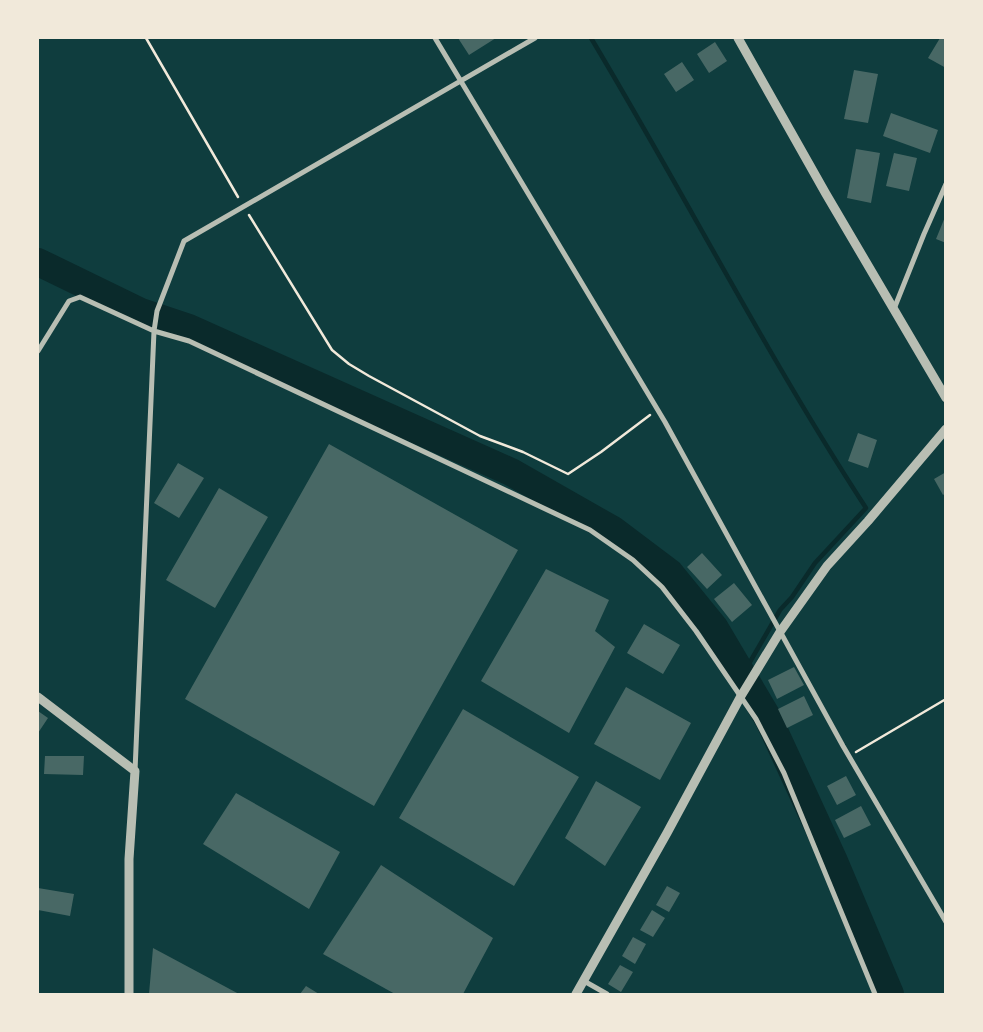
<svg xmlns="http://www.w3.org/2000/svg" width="983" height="1032" font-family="Rubik,sans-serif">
	<rect width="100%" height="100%" fill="#0f3d3e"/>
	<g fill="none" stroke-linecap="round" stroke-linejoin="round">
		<path stroke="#0a2a2b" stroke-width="4.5" d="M 591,38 C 684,193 767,356 866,508 L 815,563 L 792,597 L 780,610 L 743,674"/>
		<path stroke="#0a2a2b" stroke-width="28" d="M 38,262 L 141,312 L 189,328 L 511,472 L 613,530 L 670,573 L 714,627 L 769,720 L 833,859 L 890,994"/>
	</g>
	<path fill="#486865" d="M 458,38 L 496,38 L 469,55 Z
		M 940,38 L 946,38 L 946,68 L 928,58 Z
		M 715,42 L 727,61 L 709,73 L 697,54 Z
		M 682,62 L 694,80 L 676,92 L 664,74 Z
		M 854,70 L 878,74 L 868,123 L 844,119 Z
		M 891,113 L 938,130 L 930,153 L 883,136 Z
		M 856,149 L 880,153 L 871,203 L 847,198 Z
		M 894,153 L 917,158 L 909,191 L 886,186 Z
		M 945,217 L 946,217 L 946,243 L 936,239 Z
		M 858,433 L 877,440 L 868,468 L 848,461 Z
		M 329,444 L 518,550 L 374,806 L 185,699 Z
		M 178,463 L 204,478 L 179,518 L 154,503 Z
		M 946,472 L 946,493 L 943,495 L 934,479 Z
		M 219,488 L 268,517 L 215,608 L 166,580 Z
		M 702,553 L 722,575 L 707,589 L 687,567 Z
		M 546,569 L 609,600 L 595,631 L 615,647 L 569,733 L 481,681 Z
		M 734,583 L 752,605 L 732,622 L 714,599 Z
		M 644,624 L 680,645 L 663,674 L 627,653 Z
		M 794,667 L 804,685 L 777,699 L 768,680 Z
		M 626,687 L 691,723 L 660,780 L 594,744 Z
		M 804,696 L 813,715 L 787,728 L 778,709 Z
		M 463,709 L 579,777 L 514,886 L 399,818 Z
		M 38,711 L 48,718 L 38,733 Z
		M 45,756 L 84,756 L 83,775 L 44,774 Z
		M 846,776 L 856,795 L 837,805 L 827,786 Z
		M 596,781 L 641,807 L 605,866 L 565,838 Z
		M 236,793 L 340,852 L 309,909 L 203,844 Z
		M 861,806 L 871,825 L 844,838 L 835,820 Z
		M 381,865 L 493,938 L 463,994 L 395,994 L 323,954 Z
		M 667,886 L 680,893 L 669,912 L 656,905 Z
		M 38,888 L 74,894 L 70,916 L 38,910 Z
		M 652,910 L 665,918 L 653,937 L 640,930 Z
		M 633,937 L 646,944 L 635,964 L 622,956 Z
		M 153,948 L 239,994 L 149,994 Z
		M 620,965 L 633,972 L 621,992 L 608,984 Z
		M 306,986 L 319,994 L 300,994 Z"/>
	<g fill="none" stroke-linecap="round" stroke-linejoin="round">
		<path stroke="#f1e9da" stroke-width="2.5" d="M 146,38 L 238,197
			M 249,215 L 332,350 L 349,364 L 369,376 L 480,436 L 523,452 L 568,474 L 601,452 L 650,415
			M 856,752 L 946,699"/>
		<path stroke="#b8beb3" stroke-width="5" d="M 435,38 L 665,422 L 843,746 L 946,922
			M 894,309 L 924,234 L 946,184
			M 38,351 L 69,301 L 80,297 L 154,331 L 189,341 L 590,530 L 633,560 L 662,587 L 696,631 L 756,719 L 784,773 L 875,994
			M 135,771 L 154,331 L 157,311 L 184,241 L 535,38
			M 584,981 L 607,994"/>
		<path stroke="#b8beb3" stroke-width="9" d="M 738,38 L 826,194 L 946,398
			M 38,697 L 135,771 L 129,859 L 129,994
			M 576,994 L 667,833 L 741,696 L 780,632 L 827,566 L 868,521 L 946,429"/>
	</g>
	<rect width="983" height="1032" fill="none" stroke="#f1e9da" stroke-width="78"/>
</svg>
